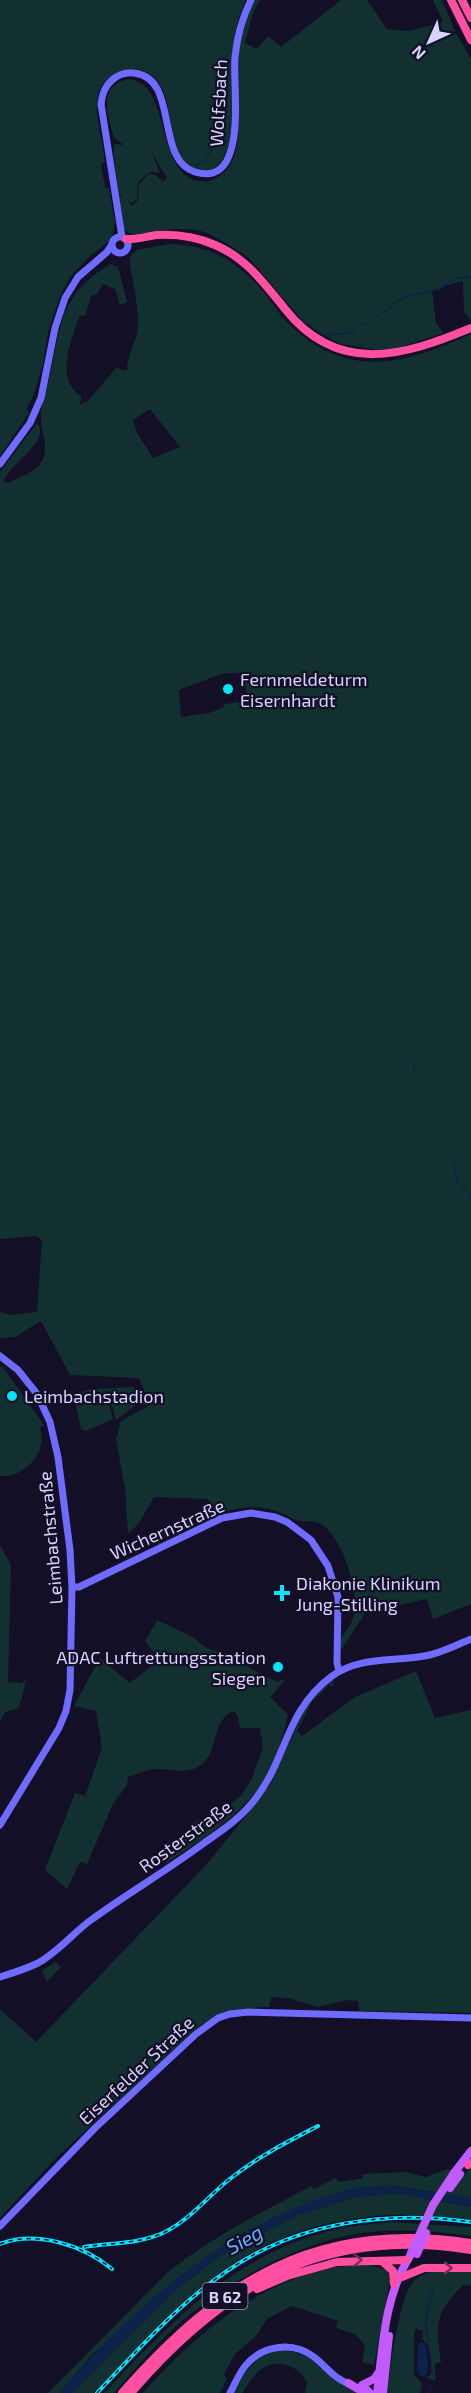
<svg xmlns="http://www.w3.org/2000/svg" width="471" height="2393" font-family="'Exo 2',sans-serif">
	<rect width="100%" height="100%" fill="#130f26"/>
	<path fill="#12302f" fill-rule="evenodd" d="M 0,0 L 246,0 C 237,17 234,38 232,57 C 230,84 239,151 216,167 C 206,174 191,169 184,160 C 163,136 179,75 136,69 C 126,68 115,72 107,79 C 87,98 103,137 105,162 L 101,164 C 101,173 105,180 105,188 L 109,188 L 115,222 L 112,239 L 89,257 L 70,277 L 59,299 L 48,332 L 43,364 L 34,394 L 27,408 L 29,413 L 0,456 Z
		M 255,0 L 260,0 L 253,13 L 245,43 L 257,49 L 268,36 L 281,47 L 341,0 L 367,0 L 387,29 L 409,31 L 443,22 L 433,0 L 442,0 L 456,33 L 471,59 L 471,320 L 464,312 L 463,281 L 432,290 L 436,323 L 444,333 L 397,348 L 379,350 L 341,344 L 320,333 L 302,320 L 249,258 L 226,243 L 205,232 L 189,229 L 173,229 L 138,234 L 130,234 L 124,229 L 119,198 L 122,197 L 119,195 L 113,152 L 115,144 L 124,145 L 114,138 C 109,120 97,90 122,81 C 130,78 136,80 143,85 C 168,102 161,187 207,181 C 221,179 232,166 235,153 C 239,141 237,125 237,112 C 237,76 235,32 255,0 ZM 152,153 L 167,178 L 163,182 L 156,175 L 149,174 L 139,184 L 138,200 L 132,206 L 129,202 L 132,203 L 137,199 L 138,182 L 150,172 L 160,173 Z
		M 169,244 C 212,245 240,263 267,296 C 274,305 280,316 289,324 C 348,381 405,364 471,334 L 471,1604 L 433,1619 L 427,1599 L 365,1613 L 341,1650 L 340,1639 C 347,1630 353,1623 355,1611 C 358,1588 341,1533 319,1523 C 312,1520 303,1523 296,1520 C 290,1518 285,1514 279,1512 C 258,1504 236,1507 215,1515 L 208,1499 L 154,1497 L 139,1523 L 128,1534 L 125,1488 L 116,1439 L 121,1421 L 150,1405 L 139,1378 L 70,1375 L 41,1321 L 15,1337 L 0,1338 L 0,1312 L 11,1315 L 37,1312 L 42,1240 L 36,1236 L 0,1239 L 0,472 L 37,423 C 52,442 8,464 4,481 L 8,483 C 19,477 35,473 42,461 C 50,447 40,430 41,416 C 41,401 48,385 51,371 C 62,319 61,295 110,264 L 118,267 L 127,302 L 120,305 L 115,289 L 103,284 L 97,294 L 91,296 L 85,316 L 80,315 C 71,340 54,379 82,397 L 79,405 L 88,401 L 117,367 L 121,370 L 127,370 C 127,357 134,346 137,334 C 141,315 132,277 129,258 L 136,250 ZM 150,409 L 180,447 L 153,458 L 137,433 L 133,420 ZM 244,672 L 247,701 L 225,704 L 224,707 L 209,713 L 181,717 L 179,690 L 221,674 Z
		M 2,1366 L 44,1425 L 40,1428 C 48,1452 25,1478 0,1476 L 0,1367 Z
		M 134,1387 L 142,1400 L 116,1420 L 108,1391 L 105,1391 L 113,1419 L 86,1431 L 81,1429 L 74,1396 L 90,1389 Z
		M 0,1545 L 11,1565 L 8,1682 L 21,1683 L 26,1680 L 19,1708 L 5,1712 L 0,1721 Z
		M 157,1620 L 191,1636 L 207,1648 L 243,1660 L 247,1667 L 278,1682 L 282,1679 L 284,1681 L 270,1697 L 288,1715 C 284,1731 280,1748 273,1764 C 251,1811 208,1835 167,1863 L 164,1855 L 173,1848 L 193,1823 L 221,1811 L 241,1796 L 251,1780 L 263,1748 L 260,1728 L 240,1728 L 238,1717 L 234,1711 C 210,1720 220,1752 201,1765 C 186,1776 172,1768 155,1769 C 146,1770 137,1774 128,1777 L 127,1785 L 113,1804 L 87,1864 L 80,1862 L 67,1889 L 45,1870 L 75,1793 L 85,1796 L 102,1748 L 96,1711 L 74,1706 L 100,1658 L 130,1683 L 159,1660 L 145,1641 Z
		M 416,1671 L 435,1718 L 471,1710 L 471,2013 L 359,2011 L 358,2001 L 348,2000 L 317,2007 L 289,1998 L 271,1997 L 269,2007 C 239,2008 223,2010 197,2028 L 56,2158 L 0,2218 L 0,2009 L 36,2042 L 206,1865 L 238,1826 L 270,1785 L 304,1711 L 322,1689 L 334,1679 L 333,1687 L 329,1685 L 312,1702 L 297,1731 L 302,1736 L 355,1697 Z
		M 55,1962 L 61,1967 L 47,1982 L 42,1971 Z
		M 471,2167 L 471,2198 L 390,2185 L 351,2189 L 306,2204 L 243,2233 L 94,2353 L 59,2393 L 48,2393 L 168,2272 C 212,2237 262,2212 311,2186 L 314,2189 L 335,2178 L 339,2182 L 363,2178 L 363,2174 L 405,2172 L 426,2177 L 447,2169 L 465,2173 Z
		M 397,2193 L 471,2207 L 471,2220 C 362,2203 266,2226 183,2302 C 151,2330 123,2363 93,2393 L 72,2393 L 178,2288 L 220,2256 L 297,2215 L 355,2197 Z
		M 392,2222 L 471,2227 L 471,2236 C 435,2231 398,2228 362,2233 C 303,2242 244,2273 197,2309 C 166,2332 139,2364 114,2393 L 104,2393 C 173,2320 236,2253 337,2229 C 355,2225 374,2224 392,2222 Z
		M 369,2265 L 387,2270 L 390,2281 L 374,2365 L 362,2362 L 365,2345 L 355,2334 L 336,2328 L 338,2321 L 292,2306 L 267,2319 L 256,2336 L 235,2354 L 224,2374 L 227,2379 L 220,2393 L 143,2393 C 194,2335 255,2284 332,2268 C 344,2265 357,2266 369,2265 Z
		M 439,2271 L 471,2272 L 471,2286 L 463,2285 C 434,2315 436,2323 441,2362 L 435,2364 L 435,2381 L 427,2378 L 431,2374 C 431,2362 432,2347 422,2339 L 423,2331 L 416,2328 L 414,2333 L 414,2374 L 422,2384 L 420,2393 L 387,2393 C 390,2369 399,2298 413,2282 C 420,2274 429,2272 439,2271 Z
		M 286,2350 L 307,2356 L 335,2380 L 362,2393 L 305,2393 L 307,2382 C 300,2367 279,2359 265,2367 C 255,2372 248,2384 242,2393 L 234,2393 C 246,2370 257,2351 286,2350 Z"/>
	<path fill="#0c2248" d="M 390,2185 L 471,2198 L 471,2207 L 397,2193 L 355,2197 L 297,2215 L 220,2256 L 178,2288 L 72,2393 L 59,2393 C 137,2303 231,2221 350,2189 C 362,2186 377,2186 390,2185 Z
		M 421,2342 L 425,2344 C 427,2355 431,2367 425,2377 L 420,2376 L 417,2369 L 418,2344 Z"/>
	<g fill="none" stroke-linecap="round" stroke-linejoin="round">
		<path stroke="#0c2248" stroke-width="1.5" d="M 196,165 L 203,163 L 212,149 L 210,145 L 215,133 L 221,125 L 229,58
			M 383,313 L 402,298 L 439,289 L 457,278 L 471,277
			M 374,319 L 378,316
			M 326,335 L 350,333 L 358,325 L 365,323
			M 0,428 L 3,426
			M 413,1063 L 414,1070
			M 454,1165 L 458,1183 L 471,1196
			M 433,2377 L 426,2325 L 427,2311 L 434,2286
			M 429,2393 L 431,2385"/>
		<path stroke="#6f6bff" stroke-width="7" d="M 122,237 L 101,104 C 102,94 105,86 112,80 C 118,75 126,72 134,73 C 180,78 154,159 195,172 C 250,189 232,84 235,57 C 237,37 242,18 251,0
			M112 245a8 8 0 1 1 16 0a8 8 0 1 1-16 0Z
			M 0,464 L 30,423 L 41,398 L 55,328 L 65,298 L 78,277 L 107,252 L 112,244
			M 0,1356 L 18,1370 L 37,1394 L 50,1422 L 58,1457 L 70,1550 L 72,1587 L 70,1690 L 66,1711 L 59,1728 L 0,1825
			M 72,1587 L 79,1587 L 222,1518 L 251,1513 L 275,1517 L 287,1522 L 311,1540 L 328,1566 L 338,1597 L 337,1663 L 339,1671
			M 0,1977 C 13,1973 26,1969 38,1963 C 58,1952 73,1933 91,1920 C 128,1893 168,1870 204,1843 C 223,1830 242,1817 256,1798 C 288,1756 285,1711 332,1676 C 360,1656 392,1662 424,1656 C 440,1654 456,1645 471,1639
			M 0,2226 L 95,2128 L 196,2034 L 218,2018 L 230,2014 L 248,2012 L 471,2018
			M 230,2393 C 235,2384 239,2373 246,2365 C 263,2345 293,2341 314,2357 C 326,2366 336,2381 351,2384"/>
		<path stroke="#c25bff" stroke-width="8" d="M 454,2173 L 471,2151
			M 348,2383 L 365,2393
			M 370,2393 L 362,2385 L 374,2379 L 379,2372
			M 377,2393 C 383,2346 384,2297 410,2256
			M 383,2393 L 389,2336"/>
		<path stroke="#ff4fa3" stroke-width="8" d="M 451,0 L 471,40
			M 462,0 L 471,18
			M 126,239 C 137,240 147,236 157,235 C 177,234 197,237 215,245 C 246,258 264,283 285,309 C 338,376 404,356 471,328
			M 468,2165 L 471,2163
			M 383,2262 L 393,2271 L 394,2284
			M 402,2277 L 424,2268 L 471,2268
			M 257,2289 L 287,2276 L 337,2262 L 407,2260
			M 122,2393 C 221,2281 316,2219 471,2243
			M 131,2393 C 224,2284 325,2226 471,2250"/>
		<defs>
			<path id="rail" d="M 0,2244 C 36,2230 83,2245 112,2269
				M 84,2247 C 109,2243 141,2244 165,2232 C 193,2218 210,2193 235,2175 C 261,2155 289,2141 318,2126
				M 97,2393 C 138,2350 178,2304 227,2271 C 298,2222 387,2210 471,2222"/>
		</defs>
		<use href="#rail" stroke="#00e5ff" stroke-width="4"/>
		<use href="#rail" stroke="#130f26" stroke-width="1.5" stroke-dasharray="4.5" stroke-linecap="butt"/>
		<path stroke="#c25bff" stroke-width="8" d="M 450,2188 L 460,2174
			M 411,2253 L 433,2205 L 454,2173
			M 417,2254 L 426,2233"/>
	</g>
	<defs><path id="oneway-chevron" d="M-2-3.5L2.5 0L-2 3.5" fill="none" stroke-width="1.6" stroke-linecap="round" stroke-linejoin="round" transform="scale(1.5)"/></defs>
	<g stroke="#7d2c5e">
		<use href="#oneway-chevron" transform="translate(358 2260) rotate(-1)"/>
		<use href="#oneway-chevron" transform="translate(448 2268)"/>
	</g>
	<g fill="#00e5ff" stroke="#130f26" stroke-width="2">
		<circle cx="228" cy="689" r="6"/>
		<circle cx="12" cy="1396" r="6"/>
		<path d="M279 1584h6v6h6v6h-6v6h-6v-6h-6v-6h6z"/>
		<circle cx="278" cy="1667" r="6"/>
	</g>
	<g text-anchor="middle" dominant-baseline="central" stroke-width="4.5" stroke-linejoin="round" paint-order="stroke">
		<rect fill="#130f26" stroke="#9e99be" stroke-width="1.5" x="202.5" y="2283" width="45" height="26" rx="4.5"/>
		<g font-size="16" font-weight="bold" fill="#d9d4ff">
			<text x="225" y="2296">B 62</text>
		</g>
		<g font-size="18" fill="#d9d4ff" stroke="#130f26">
			<text transform="translate(218 103) rotate(-87)">Wolfsbach</text>
			<text transform="translate(167 1529) rotate(-24)">Wichernstraße</text>
			<text transform="translate(50 1538) rotate(-95)">Leimbachstraße</text>
			<text transform="translate(185 1836) rotate(-36)">Rosterstraße</text>
			<text transform="translate(136 2070) rotate(-43)">Eiserfelder Straße</text>
		</g>
		<g font-size="18" fill="#d9d4ff" stroke="#130f26" text-anchor="start">
			<text x="240" y="679">Fernmeldeturm<tspan x="240" dy="21">Eisernhardt</tspan></text>
			<text x="24" y="1396">Leimbachstadion</text>
			<text x="296" y="1583">Diakonie Klinikum<tspan x="296" dy="21">Jung-Stilling</tspan></text>
			<text x="266" y="1657" text-anchor="end">ADAC Luftrettungsstation<tspan x="266" dy="21">Siegen</tspan></text>
		</g>
		<g font-size="20" font-style="italic" fill="#62b6ff" stroke="#130f26">
			<text transform="translate(244 2239) rotate(-29)">Sieg</text>
		</g>
	</g>
	<g transform="translate(429 42) rotate(225)" stroke="#130f26" stroke-width="4.5" paint-order="stroke">
	<path d="M0-4.5L10 22L0 15L-10 22Z" fill="#d9d4ff"/>
	<text y="-9" font-size="16" font-weight="bold" text-anchor="middle" fill="#d9d4ff">N</text>
	</g>
</svg>
